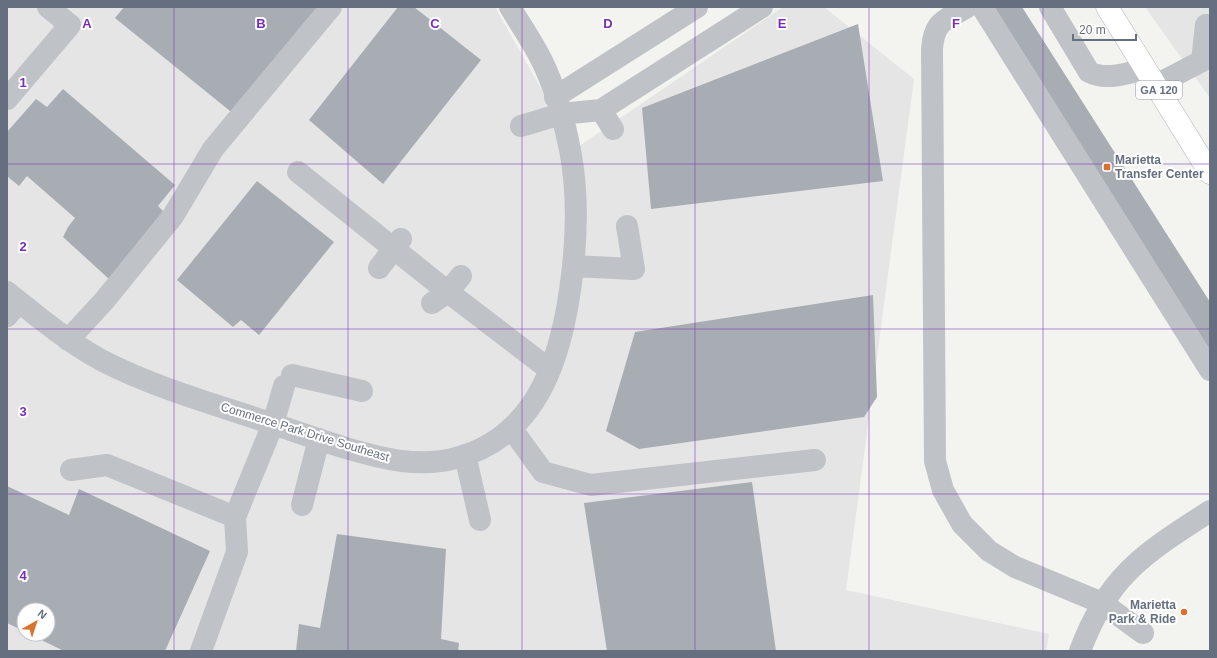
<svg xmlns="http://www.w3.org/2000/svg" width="1217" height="658" font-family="Arial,sans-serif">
	<rect width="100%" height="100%" fill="#f3f4f0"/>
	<path fill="#e4e5e4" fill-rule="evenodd" d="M 7,7 L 495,7 L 575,149 L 783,7 L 824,7 L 914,79 L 846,590 L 1049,634 L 1046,651 L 7,651 ZM 24,610 L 48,610 L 48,634 L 24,634 Z
		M 1145,7 L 1210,7 L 1210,98 Z"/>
	<path fill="#a8adb4" d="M 124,7 L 321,7 L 235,115 L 115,18 Z
		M 398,7 L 414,7 L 481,60 L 383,184 L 309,120 Z
		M 993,7 L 1022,7 L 1210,302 L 1210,352 Z
		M 858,24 L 883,181 L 651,209 L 642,108 Z
		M 63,89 L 175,185 L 158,206 L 167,215 L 109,279 L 63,237 L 68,227 L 75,218 L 27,176 L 19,186 L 7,176 L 7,132 L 36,99 L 47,107 Z
		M 257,181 L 334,242 L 259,335 L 241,320 L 233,327 L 177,280 Z
		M 873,295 L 877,397 L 864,417 L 639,449 L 606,431 L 635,332 Z
		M 752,482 L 776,651 L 607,651 L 584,503 Z
		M 7,486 L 69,515 L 79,489 L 210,551 L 165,651 L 64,651 L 29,634 L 48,634 L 48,610 L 24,610 L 24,631 L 7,623 Z
		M 337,534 L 446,549 L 441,639 L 459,643 L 458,651 L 296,651 L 299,624 L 320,628 Z"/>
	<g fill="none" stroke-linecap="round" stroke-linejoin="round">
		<defs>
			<path id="highway" d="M 1107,7 L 1210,173"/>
		</defs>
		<use href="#highway" stroke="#b2b4b8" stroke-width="23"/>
		<path stroke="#bfc2c6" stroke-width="22" d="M 967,7 C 944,21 934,21 932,49 L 935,461 L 943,490 L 962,524 L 989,551 L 1015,567 L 1102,603 L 1143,633
			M 982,7 L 1210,370
			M 1050,7 L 1089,72 C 1107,81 1127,73 1146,69
			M 1202,61 L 1206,25
			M 1156,85 L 1202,61
			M 555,97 L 697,7
			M 7,99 L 70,25 L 48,7
			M 601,110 L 613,129
			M 521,126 L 561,114 L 601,110 L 762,7
			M 298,172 L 448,292 L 461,276
			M 573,266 L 634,269 L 627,226
			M 379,268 L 401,239
			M 7,292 C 37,316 67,341 101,360 C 151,386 207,402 261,420 C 305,434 355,454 401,461 C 419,463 439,463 456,458 C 540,436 563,352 572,275 C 577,234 578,191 570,150 C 564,119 555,87 541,59 C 532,41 520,24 510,7
			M 432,303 L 448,292 L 550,370
			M 7,316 L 19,302
			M 68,340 L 104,301 L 173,216 L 213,149 L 331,7
			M 292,375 L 362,391
			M 511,428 L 543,472 L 591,485 L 815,460
			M 465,455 L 480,520
			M 71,470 L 107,465 L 235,517
			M 302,505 L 319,439
			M 201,651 L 237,552 L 235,517 L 273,424 L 284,386
			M 1080,651 C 1108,575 1145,553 1210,511"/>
		<use href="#highway" stroke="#fff" stroke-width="22"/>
	</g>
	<path fill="none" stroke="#7b2cbf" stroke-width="1" stroke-opacity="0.55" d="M 174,7 L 174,651M 348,7 L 348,651M 522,7 L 522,651M 695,7 L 695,651M 869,7 L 869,651M 1043,7 L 1043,651M 7,164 L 1210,164M 7,329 L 1210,329M 7,494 L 1210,494"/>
	<g fill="#d8722d" stroke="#fff" stroke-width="1.5">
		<rect x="1103" y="163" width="8" height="8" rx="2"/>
		<circle cx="1184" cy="612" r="4"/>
	</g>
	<g text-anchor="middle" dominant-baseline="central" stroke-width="4" stroke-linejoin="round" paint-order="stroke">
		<rect fill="#fff" stroke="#939aa6" stroke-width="1" x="1136" y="81" width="46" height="18" rx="3"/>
		<g font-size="11" font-weight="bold" fill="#656f80">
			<text x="1159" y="90">GA 120</text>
		</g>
		<g font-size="12" font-weight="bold" fill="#656f80" stroke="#fff" text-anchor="start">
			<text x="1115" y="160">Marietta<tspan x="1115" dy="14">Transfer Center</tspan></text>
			<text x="1176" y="605" text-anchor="end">Marietta<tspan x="1176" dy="14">Park &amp; Ride</tspan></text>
		</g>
		<g font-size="12" fill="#656f80" stroke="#fff">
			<text transform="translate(305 432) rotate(17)">Commerce Park Drive Southeast</text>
		</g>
	</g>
	<g font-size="13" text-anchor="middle" font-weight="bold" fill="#7b2cbf" stroke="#fff" stroke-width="4" stroke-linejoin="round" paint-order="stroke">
		<text x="87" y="28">A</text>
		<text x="261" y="28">B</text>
		<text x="435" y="28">C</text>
		<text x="608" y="28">D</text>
		<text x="782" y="28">E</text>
		<text x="956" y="28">F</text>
		<text x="23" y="87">1</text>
		<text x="23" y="251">2</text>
		<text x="23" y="416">3</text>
		<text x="23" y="580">4</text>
	</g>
	<rect width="1217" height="658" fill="none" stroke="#656f80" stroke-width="16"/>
	<g transform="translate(36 622) rotate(39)"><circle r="19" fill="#ffffff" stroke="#c1c5cc"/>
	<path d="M0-3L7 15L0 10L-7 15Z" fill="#d8722d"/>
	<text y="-6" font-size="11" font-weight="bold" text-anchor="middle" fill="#656f80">N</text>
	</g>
	<path d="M1073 34v6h63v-6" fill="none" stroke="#656f80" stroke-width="2"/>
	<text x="1079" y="34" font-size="12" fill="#656f80" stroke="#ffffff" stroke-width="3" paint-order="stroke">20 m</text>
</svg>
